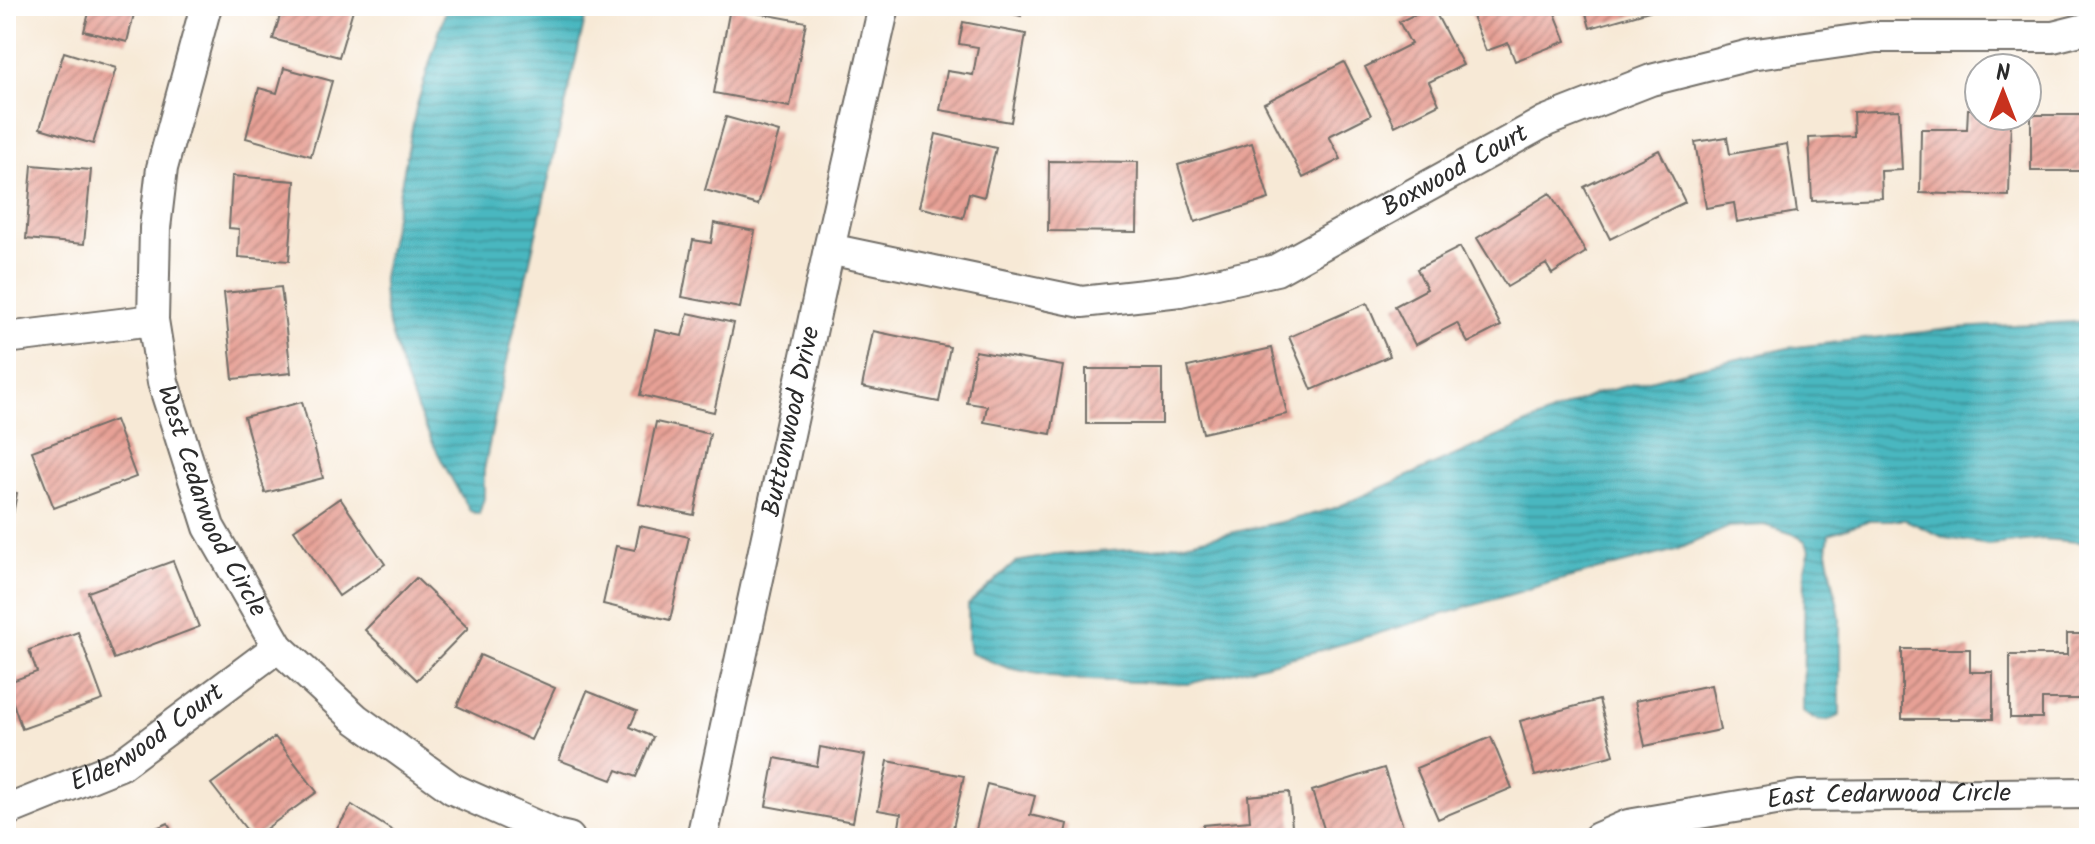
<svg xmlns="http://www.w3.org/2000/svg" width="2095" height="844" font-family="Kalam,sans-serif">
	<defs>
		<pattern id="water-rules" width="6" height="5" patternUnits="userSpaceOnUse" patternTransform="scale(2)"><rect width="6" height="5" fill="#48b7c0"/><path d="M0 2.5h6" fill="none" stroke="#3c959c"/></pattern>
		<pattern id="building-hatch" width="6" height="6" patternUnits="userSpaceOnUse" patternTransform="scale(2)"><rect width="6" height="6" fill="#e7a196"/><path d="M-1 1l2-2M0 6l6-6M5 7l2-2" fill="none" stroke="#bb837b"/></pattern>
	</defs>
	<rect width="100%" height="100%" fill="#fff"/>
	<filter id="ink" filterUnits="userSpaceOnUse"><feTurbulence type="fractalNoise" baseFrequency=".0125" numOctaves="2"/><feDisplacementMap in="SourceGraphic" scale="16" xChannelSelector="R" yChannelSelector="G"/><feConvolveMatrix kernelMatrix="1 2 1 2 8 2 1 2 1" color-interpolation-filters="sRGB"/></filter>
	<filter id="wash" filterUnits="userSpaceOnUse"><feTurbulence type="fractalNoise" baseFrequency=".006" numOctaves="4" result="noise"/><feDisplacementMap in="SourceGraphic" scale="32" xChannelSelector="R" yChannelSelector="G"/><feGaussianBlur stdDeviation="1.8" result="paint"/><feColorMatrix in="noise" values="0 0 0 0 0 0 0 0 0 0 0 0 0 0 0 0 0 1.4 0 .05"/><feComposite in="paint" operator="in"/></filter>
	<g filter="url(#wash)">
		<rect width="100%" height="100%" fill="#f7e9d6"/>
		<path fill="url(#water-rules)" stroke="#3a7176" stroke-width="2" d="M 447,6 L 588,6 L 498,401 L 484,470 L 484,498 L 479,514 L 470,511 C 438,457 411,404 394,343 C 387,320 382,301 383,277 L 416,108 Z
			M 2089,321 L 2089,543 L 2042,539 L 1989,545 L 1945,538 L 1906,520 L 1870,520 L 1829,534 L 1827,551 L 1840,617 L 1840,715 C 1826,724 1816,722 1803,711 L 1805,568 L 1810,550 L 1805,541 L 1793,534 L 1765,525 L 1729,527 L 1676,550 L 1556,581 L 1325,649 L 1188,684 L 1064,679 L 1008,668 L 970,653 L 968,641 L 968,605 L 1016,562 L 1055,555 L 1166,547 L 1290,520 L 1335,508 L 1595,394 L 1692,369 L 1788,348 L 1957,328 Z"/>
		<g id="blocks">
			<path fill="url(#building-hatch)" d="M 91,6 L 136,6 L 127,42 L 84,31 Z
				M 283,6 L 354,6 L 339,57 L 273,39 Z
				M 984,6 L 1024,6 L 1021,16 Z
				M 1432,6 L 1463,65 L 1429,82 L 1439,104 L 1395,126 L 1365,67 L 1411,44 L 1399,22 Z
				M 1468,6 L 1552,6 L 1566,41 L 1515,61 L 1508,43 L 1486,51 Z
				M 1584,6 L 1663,6 L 1663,7 L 1590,28 Z
				M 730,8 L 806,22 L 790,107 L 714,93 Z
				M 963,22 L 1026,34 L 1011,122 L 940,110 L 947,71 L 973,75 L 978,47 L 959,44 Z
				M 64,52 L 116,68 L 93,144 L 40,128 Z
				M 1344,62 L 1371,115 L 1329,136 L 1341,159 L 1303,178 L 1264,103 Z
				M 284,68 L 332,81 L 311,156 L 246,138 L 259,88 L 277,93 Z
				M 1968,109 L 1979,109 L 1979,116 L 2011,116 L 2009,196 L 1920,193 L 1921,129 L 1967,129 Z
				M 1899,110 L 1902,170 L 1881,171 L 1882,198 L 1812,201 L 1809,138 L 1854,136 L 1853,112 Z
				M 2031,115 L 2089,115 L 2089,171 L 2031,171 Z
				M 726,117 L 779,132 L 758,205 L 705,190 Z
				M 936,134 L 996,148 L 984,197 L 969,193 L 963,218 L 919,207 Z
				M 1727,137 L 1730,154 L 1787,144 L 1797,212 L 1737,222 L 1734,203 L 1706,208 L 1695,142 Z
				M 1252,143 L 1269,199 L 1195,222 L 1178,165 Z
				M 1659,150 L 1685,202 L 1610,239 L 1584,187 Z
				M 1049,161 L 1138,162 L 1137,232 L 1048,231 Z
				M 32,165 L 91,170 L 84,244 L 26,239 Z
				M 232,176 L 295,181 L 289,261 L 238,257 L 239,229 L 229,228 Z
				M 1550,193 L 1586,252 L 1552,274 L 1546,264 L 1507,287 L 1477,238 Z
				M 714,223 L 755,231 L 740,308 L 682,297 L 693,240 L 711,243 Z
				M 1460,247 L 1501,326 L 1468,343 L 1457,323 L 1415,345 L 1395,306 L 1427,289 L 1417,269 Z
				M 281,287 L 291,373 L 233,379 L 224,293 Z
				M 1367,303 L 1390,356 L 1312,390 L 1289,337 Z
				M 688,313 L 734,323 L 714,412 L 640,395 L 655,330 L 682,336 Z
				M 873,331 L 950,347 L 939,402 L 862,387 Z
				M 1272,348 L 1287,414 L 1203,433 L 1188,367 Z
				M 975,351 L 1063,366 L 1051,434 L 984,422 L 987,406 L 967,403 Z
				M 1086,369 L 1162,369 L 1162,424 L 1086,424 Z
				M 302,402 L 323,478 L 265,493 L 244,417 Z
				M 115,420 L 136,477 L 54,508 L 32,451 Z
				M 656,422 L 710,434 L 694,515 L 639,504 Z
				M 6,491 L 17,493 L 9,535 L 6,534 Z
				M 340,498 L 385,564 L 339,596 L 294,530 Z
				M 640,526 L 689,537 L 670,620 L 603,604 L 616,546 L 635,550 Z
				M 173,561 L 199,627 L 114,659 L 88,592 Z
				M 416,578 L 468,628 L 417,680 L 365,630 Z
				M 78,632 L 103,700 L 22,729 L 6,683 L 37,672 L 29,650 Z
				M 2067,634 L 2089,634 L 2089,699 L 2042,699 L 2042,718 L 2010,718 L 2010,655 L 2067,655 Z
				M 1902,649 L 1970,649 L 1970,672 L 1993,672 L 1993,719 L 1902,719 Z
				M 480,655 L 555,688 L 531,740 L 457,706 Z
				M 1711,685 L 1720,730 L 1645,746 L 1635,701 Z
				M 587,691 L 637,711 L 630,727 L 653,737 L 636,777 L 617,770 L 612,780 L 559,760 Z
				M 1599,700 L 1614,755 L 1535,776 L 1520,721 Z
				M 275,737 L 317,792 L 253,838 L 211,784 Z
				M 1491,737 L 1512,788 L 1438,819 L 1416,768 Z
				M 820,747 L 865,755 L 853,822 L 766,806 L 775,758 L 817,766 Z
				M 888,761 L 964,776 L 951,838 L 920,838 L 898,834 L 901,814 L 878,810 Z
				M 1384,768 L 1406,835 L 1396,838 L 1327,838 L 1312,791 Z
				M 987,784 L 1035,796 L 1030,815 L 1068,824 L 1065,838 L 974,838 Z
				M 1289,792 L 1293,838 L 1204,838 L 1203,825 L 1250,821 L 1248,796 Z
				M 352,805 L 404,838 L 331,838 Z
				M 168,823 L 174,838 L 132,838 Z
				M 1091,835 L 1172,835 L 1172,838 L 1091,838 Z"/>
		</g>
	</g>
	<g filter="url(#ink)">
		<use href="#blocks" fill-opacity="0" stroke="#726e67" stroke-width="2"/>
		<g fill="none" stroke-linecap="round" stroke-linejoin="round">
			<defs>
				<g id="minor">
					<path id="s1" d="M 206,6 L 162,168 L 155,228 L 153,320 L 163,382 L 209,527 L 278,647 L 356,719 L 453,789 L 556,835 L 569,838"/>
					<path id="s2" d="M 829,249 L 1082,302 L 1180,291 L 1276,270 L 1546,121 L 1651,80 L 1750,55 L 1876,37 L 2053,37 L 2089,28"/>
					<path d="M 6,338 L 153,320"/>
					<path id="s3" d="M 6,811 L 120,765 L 278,647"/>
					<path id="s4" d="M 702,838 L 829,249 L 884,6"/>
					<path id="s5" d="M 1598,838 L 1628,825 L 1799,796 L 2089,793"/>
				</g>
			</defs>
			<use href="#minor" stroke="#726e67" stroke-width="34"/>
			<use href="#minor" stroke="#fff" stroke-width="30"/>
		</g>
	</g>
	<g text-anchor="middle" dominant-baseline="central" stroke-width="8" stroke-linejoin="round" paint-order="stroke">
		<g font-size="26" fill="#2b2b2b" stroke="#fff">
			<text stroke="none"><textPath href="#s2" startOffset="660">Boxwood Court</textPath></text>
			<text stroke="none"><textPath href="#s4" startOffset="426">Buttonwood Drive</textPath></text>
			<text stroke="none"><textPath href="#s1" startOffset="512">West Cedarwood Circle</textPath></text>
			<text stroke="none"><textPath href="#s3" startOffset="160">Elderwood Court</textPath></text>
			<text stroke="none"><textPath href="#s5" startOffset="296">East Cedarwood Circle</textPath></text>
		</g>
	</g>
	<rect width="2095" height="844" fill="none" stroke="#fff" stroke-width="32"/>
	<g transform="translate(2003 92)"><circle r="38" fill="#ffffff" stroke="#aaaaaa" stroke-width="2"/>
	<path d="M0-6L14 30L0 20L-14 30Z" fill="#c8321e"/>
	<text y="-12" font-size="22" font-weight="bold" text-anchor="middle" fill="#2b2b2b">N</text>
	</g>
</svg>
